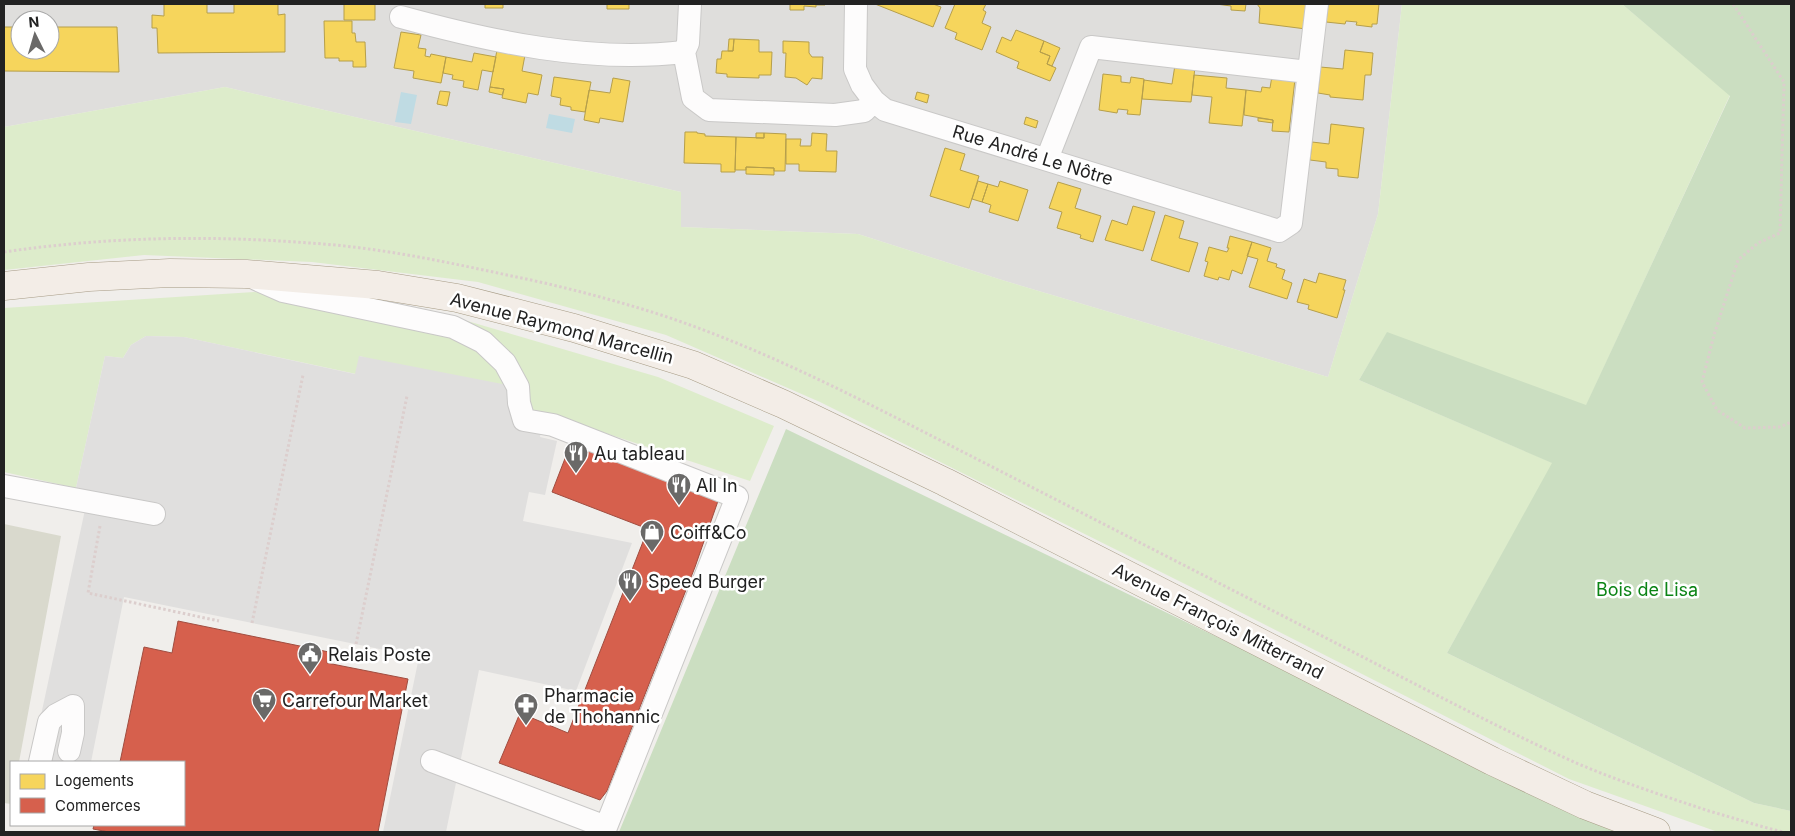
<svg xmlns="http://www.w3.org/2000/svg" width="1795" height="836" font-family="Inter,sans-serif">
	<rect width="100%" height="100%" fill="#f0eeeb"/>
	<path fill="#dfdedc" fill-rule="evenodd" d="M 4,4 L 1402,4 L 1378,214 L 1328,377 L 1002,280 L 858,234 L 681,227 L 681,192 L 225,87 L 4,127 ZM 20,20 L 50,20 L 50,50 L 20,50 Z"/>
	<path fill="#d9d9cd" d="M 4,524 L 61,536 L 19,762 L 11,762 L 11,804 L 4,803 Z"/>
	<path fill="#ddeccb" d="M 1402,4 L 1622,4 L 1730,95 L 1586,406 L 1387,333 L 1359,380 L 1553,463 L 1447,653 L 1754,803 L 1791,811 L 1791,832 L 1718,832 L 1569,779 L 1191,587 L 820,402 L 666,335 L 478,282 L 312,262 L 144,255 L 4,270 L 4,127 L 225,87 L 681,192 L 681,227 L 858,234 L 1002,280 L 1328,377 L 1378,214 Z
		M 254,292 L 440,313 L 658,377 L 774,426 L 750,481 L 545,413 L 515,407 L 360,356 L 356,374 L 184,337 L 146,336 L 131,345 L 123,358 L 105,356 L 76,488 L 4,472 L 4,308 Z"/>
	<path fill="#cbdec1" d="M 1622,4 L 1791,4 L 1791,811 L 1754,803 L 1447,653 L 1552,463 L 1359,380 L 1387,332 L 1586,405 L 1730,96 Z
		M 786,429 L 1621,832 L 619,832 Z"/>
	<path fill="#e0dfde" d="M 146,336 L 184,337 L 355,374 L 359,356 L 518,387 L 515,406 L 545,412 L 540,437 L 557,441 L 545,495 L 529,492 L 523,521 L 632,543 L 576,691 L 479,670 L 446,832 L 383,832 L 419,657 L 124,597 L 91,762 L 31,762 L 89,491 L 76,488 L 105,356 L 123,358 L 131,345 Z"/>
	<path fill="#bfdbe3" d="M 401,92 L 417,95 L 411,124 L 395,122 Z
		M 549,114 L 575,119 L 572,133 L 546,128 Z"/>
	<path fill="#f6d55c" stroke="#b69f4b" d="M 164,4 L 207,4 L 207,13 L 234,13 L 234,4 L 278,4 L 278,15 L 285,14 L 285,52 L 158,53 L 157,28 L 152,28 L 152,15 L 164,16 Z
		M 344,4 L 375,4 L 375,20 L 344,20 Z
		M 485,4 L 503,4 L 503,8 L 485,8 Z
		M 607,4 L 629,4 L 629,9 L 607,9 Z
		M 790,4 L 825,4 L 825,5 L 816,5 L 816,7 L 804,6 L 804,10 L 790,10 Z
		M 875,4 L 933,4 L 941,7 L 933,27 Z
		M 955,4 L 986,4 L 983,10 L 986,12 L 982,23 L 991,27 L 982,50 L 955,39 L 957,33 L 945,28 Z
		M 1216,4 L 1246,4 L 1245,11 L 1231,10 L 1231,6 Z
		M 1257,4 L 1309,4 L 1306,29 L 1259,23 L 1260,8 Z
		M 1328,4 L 1379,4 L 1377,24 L 1372,24 L 1372,27 L 1356,25 L 1357,22 L 1346,21 L 1345,24 L 1326,22 Z
		M 324,21 L 352,21 L 352,33 L 355,33 L 356,42 L 365,42 L 366,67 L 353,67 L 353,61 L 339,61 L 339,58 L 325,58 Z
		M 4,27 L 20,27 L 20,50 L 50,50 L 50,27 L 117,27 L 119,72 L 4,71 Z
		M 1016,30 L 1044,41 L 1040,52 L 1050,56 L 1047,64 L 1056,68 L 1050,81 L 1017,68 L 1019,62 L 996,52 L 1002,37 L 1011,41 Z
		M 401,32 L 421,35 L 418,48 L 426,49 L 425,56 L 430,57 L 431,54 L 446,57 L 441,83 L 413,78 L 414,71 L 394,68 Z
		M 729,39 L 734,39 L 733,51 L 728,51 Z
		M 734,39 L 759,40 L 759,52 L 772,52 L 771,75 L 759,75 L 759,78 L 727,77 L 727,74 L 716,73 L 717,59 L 721,59 L 722,51 L 733,51 Z
		M 783,41 L 809,42 L 809,53 L 812,57 L 823,57 L 822,79 L 812,78 L 807,85 L 796,78 L 785,77 L 786,53 L 783,53 Z
		M 1044,41 L 1060,48 L 1052,66 L 1047,64 L 1050,56 L 1040,52 Z
		M 497,50 L 525,55 L 522,71 L 542,75 L 538,95 L 528,93 L 526,103 L 502,98 L 504,89 L 490,87 Z
		M 1345,50 L 1373,53 L 1371,75 L 1365,75 L 1363,100 L 1330,97 L 1330,95 L 1318,93 L 1320,67 L 1343,69 Z
		M 474,53 L 496,57 L 493,72 L 482,70 L 478,90 L 463,87 L 464,81 L 452,79 L 453,75 L 443,73 L 446,57 L 472,62 Z
		M 1175,65 L 1195,67 L 1191,102 L 1142,99 L 1144,80 L 1172,84 Z
		M 1103,74 L 1121,76 L 1121,82 L 1130,83 L 1131,77 L 1144,79 L 1140,115 L 1127,114 L 1128,110 L 1118,109 L 1117,113 L 1099,110 Z
		M 1194,75 L 1227,78 L 1226,88 L 1246,90 L 1242,126 L 1209,123 L 1212,97 L 1192,95 Z
		M 1272,76 L 1295,79 L 1289,132 L 1272,131 L 1273,120 L 1244,115 L 1246,90 L 1261,92 L 1262,87 L 1270,88 Z
		M 554,77 L 591,82 L 585,112 L 571,110 L 571,107 L 560,105 L 561,98 L 551,96 Z
		M 613,78 L 630,81 L 623,122 L 600,118 L 599,123 L 584,120 L 589,90 L 610,93 Z
		M 490,87 L 504,89 L 502,95 L 489,92 Z
		M 440,91 L 450,92 L 447,106 L 437,104 Z
		M 917,92 L 929,95 L 927,103 L 915,99 Z
		M 1026,117 L 1038,121 L 1036,128 L 1024,124 Z
		M 1258,118 L 1273,120 L 1273,123 L 1258,121 Z
		M 1331,124 L 1364,128 L 1358,178 L 1338,176 L 1338,169 L 1326,168 L 1326,162 L 1310,160 L 1312,142 L 1329,144 Z
		M 685,132 L 697,132 L 697,133 L 705,134 L 705,136 L 736,137 L 735,172 L 721,172 L 721,164 L 684,163 Z
		M 756,133 L 764,133 L 764,138 L 756,138 Z
		M 764,133 L 786,134 L 785,171 L 774,171 L 774,168 L 746,167 L 746,170 L 735,170 L 736,137 L 764,138 Z
		M 812,133 L 827,134 L 826,151 L 837,151 L 836,172 L 799,171 L 799,164 L 786,164 L 786,139 L 801,139 L 800,146 L 811,146 Z
		M 945,148 L 965,154 L 960,170 L 979,176 L 969,208 L 930,196 Z
		M 746,167 L 774,168 L 774,175 L 746,174 Z
		M 978,181 L 988,184 L 982,202 L 972,199 Z
		M 1000,181 L 1028,190 L 1018,221 L 989,212 L 991,205 L 982,202 L 988,184 L 998,187 Z
		M 1058,182 L 1081,189 L 1075,208 L 1101,216 L 1093,242 L 1080,238 L 1081,235 L 1057,228 L 1062,212 L 1049,208 Z
		M 1133,206 L 1155,212 L 1143,251 L 1105,240 L 1112,220 L 1127,225 Z
		M 1165,215 L 1184,221 L 1179,238 L 1198,243 L 1189,272 L 1151,260 Z
		M 1230,236 L 1252,242 L 1242,274 L 1232,270 L 1229,280 L 1219,277 L 1218,280 L 1204,276 L 1208,262 L 1205,261 L 1209,247 L 1227,252 L 1229,248 L 1227,248 Z
		M 1252,242 L 1271,248 L 1267,261 L 1277,264 L 1276,267 L 1285,270 L 1282,279 L 1292,283 L 1287,299 L 1249,287 L 1258,259 L 1247,256 Z
		M 1319,273 L 1346,280 L 1343,290 L 1345,290 L 1337,318 L 1308,309 L 1309,305 L 1297,302 L 1304,279 L 1316,283 Z"/>
	<path fill="#d6604d" stroke="#a04d40" d="M 571,443 L 718,501 L 695,567 L 607,791 L 600,800 L 499,763 L 520,713 L 568,733 L 648,529 L 552,492 Z
		M 178,621 L 329,652 L 327,663 L 408,679 L 378,832 L 109,832 L 93,829 L 94,825 L 184,825 L 184,762 L 120,762 L 144,647 L 172,653 Z"/>
	<g fill="none" stroke-linecap="round" stroke-linejoin="round">
		<defs>
			<path id="minor" d="M 856,4 L 855,69 L 862,85 L 874,101 L 885,110 L 1279,231 L 1291,223 L 1317,4
				M 401,17 C 492,42 589,63 684,52 L 688,43 L 690,4
				M 684,52 L 693,98 L 709,110 L 835,115 L 864,111 L 874,101
				M 1047,159 L 1091,47 L 1308,72
				M 256,279 L 283,291 L 453,327 L 483,342 L 505,363 L 518,387 L 519,403 L 524,420 L 553,425 L 737,497 L 606,827 L 432,761
				M 4,486 L 154,514
				M 40,762 L 49,722 L 56,715 L 73,706 L 73,733 L 69,751"/>
			<path id="major" d="M 4,286 L 89,277 L 170,273 L 246,274 L 378,285 L 457,298 L 574,328 L 693,365 L 783,404 L 945,482 L 1492,761 L 1585,805 L 1656,832"/>
		</defs>
		<use href="#minor" stroke="#c9c8c7" stroke-width="24"/>
		<use href="#major" stroke="#a79c86" stroke-width="29"/>
		<path stroke="#dccecd" stroke-width="3" stroke-dasharray="2.5 2.5" stroke-linecap="butt" d="M 1733,4 L 1784,82 L 1780,233 L 1758,243 L 1738,260 L 1714,335 L 1702,382 L 1717,410 L 1745,428 L 1780,427 L 1791,422
			M 4,252 C 105,237 207,235 309,243 C 376,247 442,261 507,275 C 557,285 607,298 655,313 C 764,348 867,403 969,455 C 1088,516 1207,577 1326,638 C 1408,680 1490,724 1574,762 C 1618,781 1664,796 1709,811 C 1734,818 1758,826 1783,832
			M 100,526 L 88,593 L 219,621
			M 252,623 L 303,375
			M 356,644 L 407,396"/>
		<use href="#minor" stroke="#fdfcfc" stroke-width="22"/>
		<use href="#major" stroke="#f3ede7" stroke-width="28"/>
	</g>
	<defs>
		<symbol id="restaurant-pin" viewBox="-11 -11 22 30"><path d="M0 17L-7.5 6A9.5 9.5 0 1 1 7.5 6Z" fill="#6a6968" stroke="#fff"/><path d="M-5-6h1v4h1v-4h1v4h1v-4h1v5L-1.5 .5V6h-2V.5L-5-1ZM5-6V6H3V1.5H1.5Q1.5-4 5-6Z" fill="#fff"/></symbol>
		<symbol id="shop-pin" viewBox="-11 -11 22 30"><path d="M0 17L-7.5 6A9.5 9.5 0 1 1 7.5 6Z" fill="#6a6968" stroke="#fff"/><path d="M-5-2.5h2.3a2.7 3.5 0 0 1 5.4 0H5L5.5 6h-11ZM-1.5-2.5h3a1.5 2.3 0 0 0-3 0Z" fill="#fff"/></symbol>
		<symbol id="civic-pin" viewBox="-11 -11 22 30"><path d="M0 17L-7.5 6A9.5 9.5 0 1 1 7.5 6Z" fill="#6a6968" stroke="#fff"/><path d="M-.6-6.5H3V-4.5H.6V-3L4-1V1h2V6H-6V1h2V-1L-.6-3ZM-1.2 2.5V6h2.4V2.5Z" fill="#fff"/></symbol>
		<symbol id="supermarket-pin" viewBox="-11 -11 22 30"><path d="M0 17L-7.5 6A9.5 9.5 0 1 1 7.5 6Z" fill="#6a6968" stroke="#fff"/><path d="M-6-5.5h2.5l.6 2H6L4.5 2H-2.5L-4.4-4H-6ZM-1.5 3.2a1.3 1.3 0 1 0 .1 0ZM3 3.2a1.3 1.3 0 1 0 .1 0Z" fill="#fff"/></symbol>
		<symbol id="pharmacy-pin" viewBox="-11 -11 22 30"><path d="M0 17L-7.5 6A9.5 9.5 0 1 1 7.5 6Z" fill="#6a6968" stroke="#fff"/><path d="M-2-6h4v4h4v4h-4v4h-4v-4h-4v-4h4Z" fill="#fff"/></symbol>
	</defs>
	<g fill-rule="evenodd">
		<use href="#restaurant-pin" x="562" y="439" width="28" height="38"/>
		<use href="#restaurant-pin" x="665" y="471" width="28" height="38"/>
		<use href="#shop-pin" x="638" y="518" width="28" height="38"/>
		<use href="#restaurant-pin" x="616" y="567" width="28" height="38"/>
		<use href="#civic-pin" x="296" y="640" width="28" height="38"/>
		<use href="#supermarket-pin" x="250" y="686" width="28" height="38"/>
		<use href="#pharmacy-pin" x="512" y="691" width="28" height="38"/>
	</g>
	<g text-anchor="middle" dominant-baseline="central" stroke-width="5" stroke-linejoin="round" paint-order="stroke">
		<g font-size="18" fill="#222" stroke="#fff">
			<text transform="translate(1033 155) rotate(17)">Rue André Le Nôtre</text>
			<text transform="translate(562 328) rotate(15)">Avenue Raymond Marcellin</text>
			<text transform="translate(1218 621) rotate(27)">Avenue François Mitterrand</text>
		</g>
		<g font-size="18" fill="#222" stroke="#fff" text-anchor="start">
			<text x="594" y="453">Au tableau</text>
			<text x="696" y="485">All In</text>
			<text x="670" y="532">Coiff&amp;Co</text>
			<text x="648" y="581">Speed Burger</text>
			<text x="328" y="654">Relais Poste</text>
			<text x="544" y="695">Pharmacie<tspan x="544" dy="21">de Thohannic</tspan></text>
			<text x="282" y="700">Carrefour Market</text>
		</g>
		<g font-size="18" fill="#0c8416" stroke="#fff">
			<text x="1647" y="589">Bois de Lisa</text>
		</g>
	</g>
	<rect width="1795" height="836" fill="none" stroke="#222222" stroke-width="10"/>
	<rect x="10" y="761" width="175" height="65" fill="#ffffff" stroke="#a7a7a7"/>
	<rect x="20" y="774" width="25" height="15" fill="#f6d55c" stroke="#a7a7a7"/>
	<text x="55" y="786" font-size="15" fill="#222222">Logements</text>
	<rect x="20" y="798" width="25" height="15" fill="#d6604d" stroke="#a7a7a7"/>
	<text x="55" y="811" font-size="15" fill="#222222">Commerces</text>
	<g transform="translate(35 35) rotate(355)"><circle r="24" fill="#ffffff" stroke="#a7a7a7"/>
	<path d="M0-4L9 19L0 12L-9 19Z" fill="#6a6968"/>
	<text y="-8" font-size="14" font-weight="bold" text-anchor="middle" fill="#222222">N</text>
	</g>
</svg>
